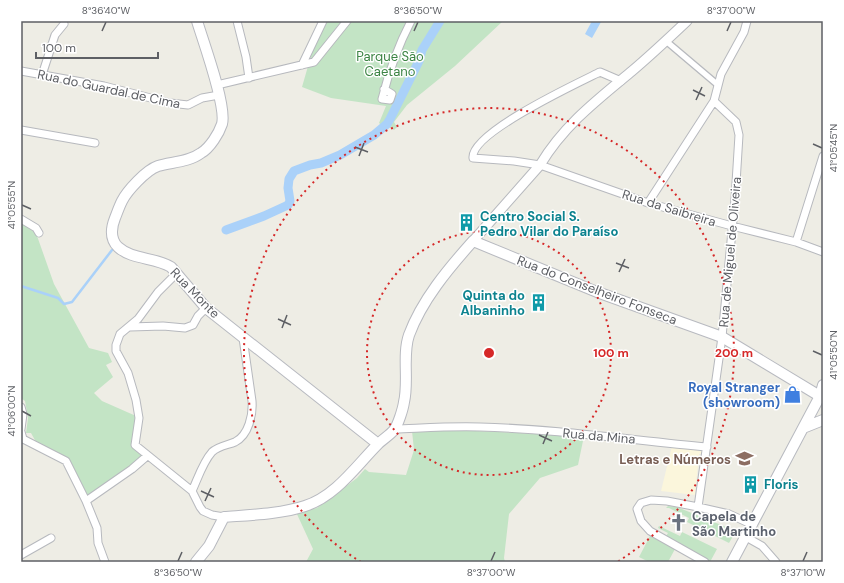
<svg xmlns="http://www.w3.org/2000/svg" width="844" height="583" font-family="'DM Sans',sans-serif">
	<rect width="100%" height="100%" fill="#eeede5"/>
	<path fill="#fbf6dc" d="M 672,446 L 700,449 L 703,451 L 704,454 L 699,454 L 695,495 L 661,491 Z"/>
	<path fill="#c3e4c5" d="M 321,21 L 503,21 L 455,66 L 407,105 L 394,122 L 397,127 L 394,130 L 389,127 L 386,129 L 379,123 L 386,106 L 331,98 L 302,87 Z
		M 21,223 L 36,233 L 54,284 L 89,348 L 108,353 L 112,362 L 106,365 L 113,377 L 94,393 L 102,401 L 136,416 L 135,427 L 131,444 L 143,455 L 141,459 L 86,497 L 69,460 L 36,442 L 31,433 L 26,433 L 28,418 L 25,401 L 21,398 Z
		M 453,430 L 584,436 L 578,465 L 540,478 L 509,514 L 504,558 L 505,562 L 306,562 L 313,549 L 296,512 L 317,508 L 357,478 L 365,469 L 369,472 L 406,475 L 414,450 L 412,431 Z
		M 668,506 L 677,507 L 736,531 L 729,543 L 687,522 L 689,518 L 669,508 L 666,508 Z
		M 659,526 L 680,536 L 682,532 L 717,549 L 710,562 L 665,538 L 668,533 L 658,528 Z
		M 650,536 L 675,549 L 668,562 L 649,562 L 639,557 Z"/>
	<path fill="#aad1f9" d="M 592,21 L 601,22 L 592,38 L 585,34 Z"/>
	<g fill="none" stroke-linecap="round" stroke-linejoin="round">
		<path stroke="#aad1f9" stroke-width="2.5" d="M 21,286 L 58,298 L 64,304 L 72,302 L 112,250"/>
		<path stroke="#aad1f9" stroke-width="9" d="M 226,230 L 264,216 L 288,205 L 290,201 L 288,188 L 289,179 L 294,171 L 310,165 L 321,163 L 340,155 L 374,135 L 387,124 L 390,119 L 419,61 L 422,50 L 440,21"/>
		<defs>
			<path id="pedestrian" d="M 666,41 L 718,85"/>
			<path id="minor" d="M 237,21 L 246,57 L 249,78
				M 302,65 L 323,21
				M 21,71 L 104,86 L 170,103 L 188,105 L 202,98 L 219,95
				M 42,75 L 55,35 L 64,24
				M 621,81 L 600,72 C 578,83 470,133 473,158 L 514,161 L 540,165 L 648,203 L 732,226 L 796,242 L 823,252
				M 217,85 L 314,62 L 347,21
				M 384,89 L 392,94 L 390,100 L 382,99 C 389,71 398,46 411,21
				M 21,130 L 95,143
				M 648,203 L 714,101 L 721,74 L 744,32 L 747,21
				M 21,219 L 36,228 L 39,233
				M 796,242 L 823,156
				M 177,273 L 158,292 L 138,319 L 120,334 L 116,345 L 116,351 L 128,373 L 136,400 L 139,418 L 135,445 L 192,491 L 200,507 L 203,511 L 212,515 L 224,517
				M 130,327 L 163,326 L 185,328 L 193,325 L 198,316 L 206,308
				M 21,407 L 23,414 L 21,429
				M 395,429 C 423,428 452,426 480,427 C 556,429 631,440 707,447
				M 21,432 L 23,439 L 66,461 L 86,501 L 97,528 L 98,543 L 105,562
				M 192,491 C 198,478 203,462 212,452 C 218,446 228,445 235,442 C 249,435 253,414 252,401 L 243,338
				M 86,501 L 132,469 L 147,456
				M 698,507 L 722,337 L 735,199 L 739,135 L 736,122 L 714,101
				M 746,537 L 762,546 L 776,562
				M 21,555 L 51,538
				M 705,562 L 650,531 L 641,521 L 637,509 L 641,503 L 651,500 L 667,501 L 698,507 L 729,514 L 753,525"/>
			<path id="tertiary" d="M 473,241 L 540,165 C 564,125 597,100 632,71 C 651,55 669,38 687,21"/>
			<path id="secondary" d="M 197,21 C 203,41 227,106 222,124 C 219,133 210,148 201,153 C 189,162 172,162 158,166 C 146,170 127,191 122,201 C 119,207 117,213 115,218 C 111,228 110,239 118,247 C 132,260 155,257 171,267 L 206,308 L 378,444
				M 803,428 L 823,420
				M 196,562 L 209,546 L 224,517 C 250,515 281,514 305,506 C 336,496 356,466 378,444 C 383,439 390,435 394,430 C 398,425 403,409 404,402 C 409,381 402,355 409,335 C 422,300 448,269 473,241 L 597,292 L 722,337 L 823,398
				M 732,562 L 803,428 L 820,396 L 823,385"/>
		</defs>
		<use href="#pedestrian" stroke="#b7b9be" stroke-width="8"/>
		<use href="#minor" stroke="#b7b9be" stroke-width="9"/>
		<use href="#tertiary" stroke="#b7b9be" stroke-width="11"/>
		<use href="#secondary" stroke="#b8bac0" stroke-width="12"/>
		<use href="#pedestrian" stroke="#fff" stroke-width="5.5"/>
		<use href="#minor" stroke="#fff" stroke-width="7"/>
		<use href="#tertiary" stroke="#fff" stroke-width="9"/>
		<use href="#secondary" stroke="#fff" stroke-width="10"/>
	</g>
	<path fill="none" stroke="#5d5f64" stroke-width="1.5" d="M 102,31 L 106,22M 414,31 L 418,22M 727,31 L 731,22M 693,90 L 705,96M 696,100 L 702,87M 813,144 L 822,148M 355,147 L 368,152M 359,156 L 364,143M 22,205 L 31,209M 616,263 L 629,268M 619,272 L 625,259M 278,319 L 291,325M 282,328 L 287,315M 813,351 L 822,355M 22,411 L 31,416M 539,435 L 552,441M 543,444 L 548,432M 201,491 L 214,497M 205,501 L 211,488M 178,561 L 182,552M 491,561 L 495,552M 803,561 L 807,552"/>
	<g fill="none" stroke="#d62828" stroke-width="2" stroke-dasharray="2 4">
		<circle cx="489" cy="353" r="122"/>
		<path d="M361 562A245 245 0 1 1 617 562"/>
	</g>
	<defs>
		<symbol id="building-bare" viewBox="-9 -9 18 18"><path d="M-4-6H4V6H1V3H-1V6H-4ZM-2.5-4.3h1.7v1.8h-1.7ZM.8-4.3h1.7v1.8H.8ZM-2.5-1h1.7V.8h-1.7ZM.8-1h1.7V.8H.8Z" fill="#0f9aa8" stroke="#fff" stroke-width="2.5" paint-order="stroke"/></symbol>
		<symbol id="shop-bare" viewBox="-9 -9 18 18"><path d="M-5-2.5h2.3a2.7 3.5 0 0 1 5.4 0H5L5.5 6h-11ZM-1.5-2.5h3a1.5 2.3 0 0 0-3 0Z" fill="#3f7fe0" stroke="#fff" stroke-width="2.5" paint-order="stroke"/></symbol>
		<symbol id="school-bare" viewBox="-9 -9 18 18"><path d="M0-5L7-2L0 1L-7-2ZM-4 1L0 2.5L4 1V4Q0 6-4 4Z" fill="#8d6e63" stroke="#fff" stroke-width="2.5" paint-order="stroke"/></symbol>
		<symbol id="church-bare" viewBox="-9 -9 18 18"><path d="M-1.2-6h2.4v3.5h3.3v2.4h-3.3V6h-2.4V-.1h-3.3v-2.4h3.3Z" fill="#6b7280" stroke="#fff" stroke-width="2.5" paint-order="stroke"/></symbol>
	</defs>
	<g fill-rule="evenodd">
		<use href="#building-bare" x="454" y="210" width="25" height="25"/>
		<use href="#building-bare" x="526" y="290" width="25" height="25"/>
		<use href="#shop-bare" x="780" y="382" width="25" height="25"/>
		<use href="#school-bare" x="732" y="446" width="25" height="25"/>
		<use href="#building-bare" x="738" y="472" width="25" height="25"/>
		<use href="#church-bare" x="666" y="510" width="25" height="25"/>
	</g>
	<g text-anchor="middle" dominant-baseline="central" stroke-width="3" stroke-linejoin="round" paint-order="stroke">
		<g font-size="13" fill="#3c8444" stroke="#fff">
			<text x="390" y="56">Parque São<tspan x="390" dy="15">Caetano</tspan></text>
		</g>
		<g font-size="13" fill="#5d5f64" stroke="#fff">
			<text transform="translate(109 89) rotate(12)">Rua do Guardal de Cima</text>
			<text transform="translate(669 208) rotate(17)">Rua da Saibreira</text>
			<text transform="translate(730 252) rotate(-85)">Rua de Miguel de Oliveira</text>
			<text transform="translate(597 290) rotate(21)">Rua do Conselheiro Fonseca</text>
			<text transform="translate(195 293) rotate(46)">Rua Monte</text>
			<text transform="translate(599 436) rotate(5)">Rua da Mina</text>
		</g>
		<g font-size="13" font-weight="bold" fill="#0d838f" stroke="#fff" text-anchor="start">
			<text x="480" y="216">Centro Social S.<tspan x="480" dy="15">Pedro Vilar do Paraíso</tspan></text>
			<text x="525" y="295" text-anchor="end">Quinta do<tspan x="525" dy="15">Albaninho</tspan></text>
			<text x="764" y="484">Floris</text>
		</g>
		<g font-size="13" font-weight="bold" fill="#366cbe" stroke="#fff" text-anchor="end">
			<text x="780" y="387">Royal Stranger<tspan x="780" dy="15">(showroom)</tspan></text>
		</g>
		<g font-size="13" font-weight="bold" fill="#785e54" stroke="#fff" text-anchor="end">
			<text x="731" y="459">Letras e Números</text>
		</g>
		<g font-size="13" font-weight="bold" fill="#5b616d" stroke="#fff" text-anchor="start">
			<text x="692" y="516">Capela de<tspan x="692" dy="15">São Martinho</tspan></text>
		</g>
	</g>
	<circle cx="489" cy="353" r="6" fill="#d62828" stroke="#fff" stroke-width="2"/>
	<g font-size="12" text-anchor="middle" font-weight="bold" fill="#d62828" stroke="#fff" stroke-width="3" stroke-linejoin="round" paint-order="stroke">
		<text x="611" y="357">100 m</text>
		<text x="734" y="357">200 m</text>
	</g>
	<rect width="844" height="583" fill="none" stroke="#ffffff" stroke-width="44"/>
	<path d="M36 52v6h122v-6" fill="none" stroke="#5d5f64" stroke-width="2"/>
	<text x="42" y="52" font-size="12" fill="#5d5f64" stroke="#ffffff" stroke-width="3" paint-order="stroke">100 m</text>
	<rect x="22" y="22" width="800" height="539" fill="none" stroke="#5d5f64" stroke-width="1.5"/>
	<g font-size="10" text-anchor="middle" fill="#5d5f64">
		<text x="106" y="14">8°36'40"W</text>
		<text x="418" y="14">8°36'50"W</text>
		<text x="731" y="14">8°37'00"W</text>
		<text transform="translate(833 148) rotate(-90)" y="4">41°05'45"N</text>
		<text transform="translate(11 205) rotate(-90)" y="4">41°05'55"N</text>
		<text transform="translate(833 355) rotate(-90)" y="4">41°05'50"N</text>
		<text transform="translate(11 411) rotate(-90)" y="4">41°06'00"N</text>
		<text x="178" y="576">8°36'50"W</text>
		<text x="491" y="576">8°37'00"W</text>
		<text x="803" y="576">8°37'10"W</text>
	</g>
</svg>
